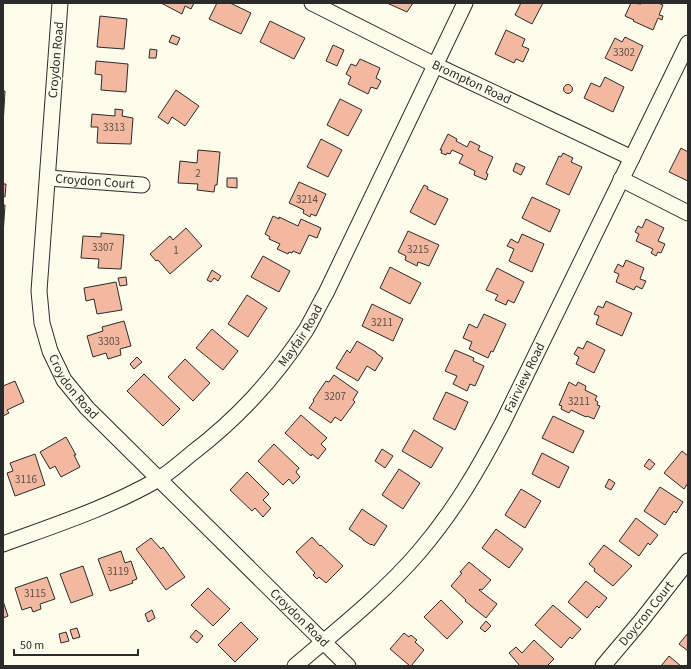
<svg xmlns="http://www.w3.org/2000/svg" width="691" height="669" font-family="'Source Sans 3',sans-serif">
	<rect width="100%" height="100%" fill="#fdfbea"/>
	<path fill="#f2b8a0" stroke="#2b2b2b" d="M 161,3 L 194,3 L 191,9 L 185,6 L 182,14 Z
		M 217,3 L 230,3 L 251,13 L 241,34 L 209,19 Z
		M 387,3 L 413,3 L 407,12 Z
		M 521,3 L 543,3 L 532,24 L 515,15 Z
		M 631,3 L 641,4 L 641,3 L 658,3 L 663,5 L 659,15 L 663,16 L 662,20 L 658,18 L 653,30 L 633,21 L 634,20 L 625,16 Z
		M 100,16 L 127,19 L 124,49 L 97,47 Z
		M 270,21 L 305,38 L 294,59 L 260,42 Z
		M 506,30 L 525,39 L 522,46 L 529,49 L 523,62 L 516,59 L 514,63 L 495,54 Z
		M 172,35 L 180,38 L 177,45 L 169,42 Z
		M 625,37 L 643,46 L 632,71 L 605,58 L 615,38 L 622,42 Z
		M 333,45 L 344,50 L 337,66 L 326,61 Z
		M 150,49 L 157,50 L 156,58 L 149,58 Z
		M 360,59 L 380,68 L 376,78 L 381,81 L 377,89 L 371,87 L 368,94 L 348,84 L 351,77 L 346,74 L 351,64 L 356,66 Z
		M 96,61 L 128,64 L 126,92 L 101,90 L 102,75 L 95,74 Z
		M 605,77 L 624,87 L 613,112 L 584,98 L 591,83 L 600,87 Z
		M563.5 89a4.5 4.5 0 1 1 9 0a4.5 4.5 0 1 1-9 0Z
		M 176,90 L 199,106 L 185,126 L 172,117 L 168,124 L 158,117 Z
		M 3,91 L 5,91 L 3,125 Z
		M 340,99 L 362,110 L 348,136 L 327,125 Z
		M 115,109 L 123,110 L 122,116 L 133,118 L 131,144 L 97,143 L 98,127 L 91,127 L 92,114 L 115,116 Z
		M 448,134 L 457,139 L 456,141 L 467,147 L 470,141 L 480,146 L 478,150 L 493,157 L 486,173 L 488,174 L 486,180 L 474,175 L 475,171 L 459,163 L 463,155 L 452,150 L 450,154 L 447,153 L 446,155 L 441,153 L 442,150 L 440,150 Z
		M 321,139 L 342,150 L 328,177 L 307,167 Z
		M 681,148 L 688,152 L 688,181 L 669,172 Z
		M 198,150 L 220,152 L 217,185 L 215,185 L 214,192 L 197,190 L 198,184 L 178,183 L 180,161 L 197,163 Z
		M 563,153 L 573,158 L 571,162 L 582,167 L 569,195 L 546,184 L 559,156 L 561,157 Z
		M 516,163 L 525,167 L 521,175 L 513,171 Z
		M 227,178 L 237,178 L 237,188 L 227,187 Z
		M 299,182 L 326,194 L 316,216 L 311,214 L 310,217 L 303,213 L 304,210 L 289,203 Z
		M 3,184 L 6,184 L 5,197 L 3,196 Z
		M 424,185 L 428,187 L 427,189 L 448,199 L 435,225 L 410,212 Z
		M 532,197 L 560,210 L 550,232 L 522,218 Z
		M 3,205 L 5,205 L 3,235 Z
		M 273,216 L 279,219 L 279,217 L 298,226 L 301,219 L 321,228 L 317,238 L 309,235 L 300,254 L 293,251 L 292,253 L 289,252 L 288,254 L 277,249 L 280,244 L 269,239 L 270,237 L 265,234 Z
		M 646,219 L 664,228 L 658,241 L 665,244 L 661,253 L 658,252 L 656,256 L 651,253 L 653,249 L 636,241 L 639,234 L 635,232 L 638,226 L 642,228 Z
		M 186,228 L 202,246 L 170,274 L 158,260 L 156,261 L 150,254 L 170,236 L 173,240 Z
		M 408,231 L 439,245 L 429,266 L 418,262 L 417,266 L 405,260 L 406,256 L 398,252 Z
		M 101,233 L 124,235 L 121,269 L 98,268 L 99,259 L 81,258 L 83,236 L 101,237 Z
		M 522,234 L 544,244 L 532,272 L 509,261 L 514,249 L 507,246 L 511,239 L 518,243 Z
		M 263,256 L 290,271 L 279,292 L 251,277 Z
		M 626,260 L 644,268 L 640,279 L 646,281 L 642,289 L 636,286 L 634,290 L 616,282 L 619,274 L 614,272 L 618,264 L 623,267 Z
		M 390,267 L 421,283 L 410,304 L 380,288 Z
		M 497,268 L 524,282 L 514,303 L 508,300 L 506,305 L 495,300 L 498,295 L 486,290 Z
		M 212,270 L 221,276 L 218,281 L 214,278 L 211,282 L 207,280 Z
		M 126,277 L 127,285 L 120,286 L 118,278 Z
		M 116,282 L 122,310 L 97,314 L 94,299 L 86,301 L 84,288 Z
		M 247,295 L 267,308 L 248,337 L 228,324 Z
		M 606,301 L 632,313 L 622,336 L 596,324 L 599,316 L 594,314 L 598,306 L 603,308 Z
		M 372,304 L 403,319 L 393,341 L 362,326 Z
		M 484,314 L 506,324 L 493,352 L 491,351 L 488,358 L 469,349 L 472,342 L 463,338 L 469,324 L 477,328 Z
		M 124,321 L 131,346 L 120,349 L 121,355 L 108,359 L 106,353 L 93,357 L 87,336 L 103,331 L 102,327 Z
		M 212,329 L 238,351 L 223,370 L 196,348 Z
		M 357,341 L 376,352 L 376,353 L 383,358 L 375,371 L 367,366 L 358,381 L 336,368 L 347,350 L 350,353 Z
		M 587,341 L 605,350 L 594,373 L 576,364 L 579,357 L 574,354 L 578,347 L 583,349 Z
		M 455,350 L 474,358 L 473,361 L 484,366 L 475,386 L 470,384 L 467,391 L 453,384 L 457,376 L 445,371 Z
		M 137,357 L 142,362 L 134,369 L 130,364 Z
		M 185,359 L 210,383 L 193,401 L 168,377 Z
		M 144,374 L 180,409 L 163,426 L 127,391 Z
		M 334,375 L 358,392 L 353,400 L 355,402 L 341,421 L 335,417 L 331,423 L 309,408 L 314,401 L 313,400 L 326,381 L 329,382 Z
		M 15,381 L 24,402 L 7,410 L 9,413 L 3,416 L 3,386 Z
		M 569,382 L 576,386 L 578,382 L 586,386 L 585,390 L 597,396 L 595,400 L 598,402 L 597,405 L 600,406 L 594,419 L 587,416 L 586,417 L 571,410 L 569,413 L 561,409 L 562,406 L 559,405 Z
		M 446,392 L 468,402 L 455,430 L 433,419 Z
		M 301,415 L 327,438 L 321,444 L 326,449 L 318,459 L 312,454 L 311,456 L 285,433 Z
		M 553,416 L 584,431 L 573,453 L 542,438 Z
		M 414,430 L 443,448 L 431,468 L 402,451 Z
		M 66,437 L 76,455 L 74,455 L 80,467 L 61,477 L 55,466 L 50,469 L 40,452 Z
		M 274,444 L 299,468 L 296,472 L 300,477 L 293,484 L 289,479 L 283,485 L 258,461 Z
		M 382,449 L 393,456 L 385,468 L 375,461 Z
		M 682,451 L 688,456 L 688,483 L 684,489 L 664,473 Z
		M 542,453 L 569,467 L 559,488 L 532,474 Z
		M 35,454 L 45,485 L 15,496 L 7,473 L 13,471 L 10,463 Z
		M 649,459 L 655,464 L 650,470 L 644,466 Z
		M 399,469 L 420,483 L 403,509 L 382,495 Z
		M 247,472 L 269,494 L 263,500 L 271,508 L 263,517 L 255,508 L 252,511 L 230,490 Z
		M 609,479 L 615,483 L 611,490 L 605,487 Z
		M 660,487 L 683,502 L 676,513 L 674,511 L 665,525 L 644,511 Z
		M 521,489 L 541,501 L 525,528 L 505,515 Z
		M 362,509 L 387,526 L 374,546 L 372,544 L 371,545 L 363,540 L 363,539 L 349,529 Z
		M 636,518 L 658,535 L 650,545 L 648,543 L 639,556 L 619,541 Z
		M 496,529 L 523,549 L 509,568 L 482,548 Z
		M 312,537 L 320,546 L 321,545 L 343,566 L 326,583 L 319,577 L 317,579 L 313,575 L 315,573 L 296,552 Z
		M 151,538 L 161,549 L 163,547 L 185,577 L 166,590 L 136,549 Z
		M 604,545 L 632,566 L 613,586 L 594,571 L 595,569 L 589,564 Z
		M 121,551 L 125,563 L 131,561 L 137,579 L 132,581 L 133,583 L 110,591 L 98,559 Z
		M 469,562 L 491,580 L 482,590 L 480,589 L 479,590 L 497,604 L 486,618 L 465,601 L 466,600 L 451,586 L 462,573 L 460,572 Z
		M 83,566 L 93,595 L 71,603 L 60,574 Z
		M 47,577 L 55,599 L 40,604 L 41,609 L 33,612 L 31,607 L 22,610 L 15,588 Z
		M 586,581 L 607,598 L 599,608 L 597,606 L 587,618 L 568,602 Z
		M 208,588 L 230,609 L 213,626 L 191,605 Z
		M 441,600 L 463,622 L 447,639 L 424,617 Z
		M 3,601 L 8,616 L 3,618 Z
		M 553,605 L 581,629 L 572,639 L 570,637 L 561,648 L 535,625 Z
		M 152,610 L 155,618 L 148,622 L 145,614 Z
		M 486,621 L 491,626 L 485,632 L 480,628 Z
		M 241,622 L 258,639 L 235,662 L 218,645 Z
		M 77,628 L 80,637 L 73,639 L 70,630 Z
		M 196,630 L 203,636 L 197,643 L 190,637 Z
		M 66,632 L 69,641 L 61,643 L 59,634 Z
		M 404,633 L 409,637 L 411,635 L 417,640 L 415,642 L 424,650 L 411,666 L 410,666 L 390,649 Z
		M 688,633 L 688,651 L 679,644 Z
		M 534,640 L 554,659 L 547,666 L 520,666 L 509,653 L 516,647 L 522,653 Z
		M 669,656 L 681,666 L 661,666 Z"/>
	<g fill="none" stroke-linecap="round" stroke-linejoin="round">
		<defs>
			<g id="street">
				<path id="s1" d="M 60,3 L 39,291 L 42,323 L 50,351 L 64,380 L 87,408 L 348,666"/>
				<path id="s2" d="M 312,3 L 435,65 L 632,158"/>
				<path id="s3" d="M 48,178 L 142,185"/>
				<path d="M 621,179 L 688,213"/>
				<path id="s4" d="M 3,544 C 55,525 108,508 157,480 C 169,473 180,463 191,454 C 238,418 273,380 306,330 C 313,318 319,305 326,293 L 465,3"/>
				<path id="s5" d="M 295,666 C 337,630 383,594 419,552 C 454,511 478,470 503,422 L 688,43"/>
				<path id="s6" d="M 603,666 L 641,621 L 688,561"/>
			</g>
		</defs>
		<use href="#street" stroke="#2b2b2b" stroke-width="17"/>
		<use href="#street" stroke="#fdfbea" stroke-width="15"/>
	</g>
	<g text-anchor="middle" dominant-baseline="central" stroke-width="3" stroke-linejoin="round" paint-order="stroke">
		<g font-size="11" fill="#5d4e48">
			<text x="624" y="52">3302</text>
			<text x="114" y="127">3313</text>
			<text x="198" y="173">2</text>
			<text x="307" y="199">3214</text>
			<text x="103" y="247">3307</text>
			<text x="418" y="249">3215</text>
			<text x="176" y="250">1</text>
			<text x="382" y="322">3211</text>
			<text x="109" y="341">3303</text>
			<text x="335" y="396">3207</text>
			<text x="579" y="401">3211</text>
			<text x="26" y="479">3116</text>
			<text x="118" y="571">3119</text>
			<text x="35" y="593">3115</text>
		</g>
		<g font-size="13" fill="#2b2b2b" stroke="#fdfbea">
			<text transform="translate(56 60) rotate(-85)">Croydon Road</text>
			<text stroke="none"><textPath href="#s2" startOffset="178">Brompton Road</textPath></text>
			<text stroke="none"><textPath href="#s3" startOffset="47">Croydon Court</textPath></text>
			<text stroke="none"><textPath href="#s4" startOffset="372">Mayfair Road</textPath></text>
			<text stroke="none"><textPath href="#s5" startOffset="373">Fairview Road</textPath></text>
			<text stroke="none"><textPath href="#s1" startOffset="393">Croydon Road</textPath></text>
			<text stroke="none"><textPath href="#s6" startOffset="68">Doycron Court</textPath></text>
			<text stroke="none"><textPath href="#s1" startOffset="717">Croydon Road</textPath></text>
		</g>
	</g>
	<rect width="691" height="669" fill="none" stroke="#2b2b2b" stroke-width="8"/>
	<path d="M14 649v6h124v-6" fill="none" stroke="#2b2b2b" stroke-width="2"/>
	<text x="20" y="649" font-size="12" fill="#2b2b2b" stroke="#fdfbea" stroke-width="3" paint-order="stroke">50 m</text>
</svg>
